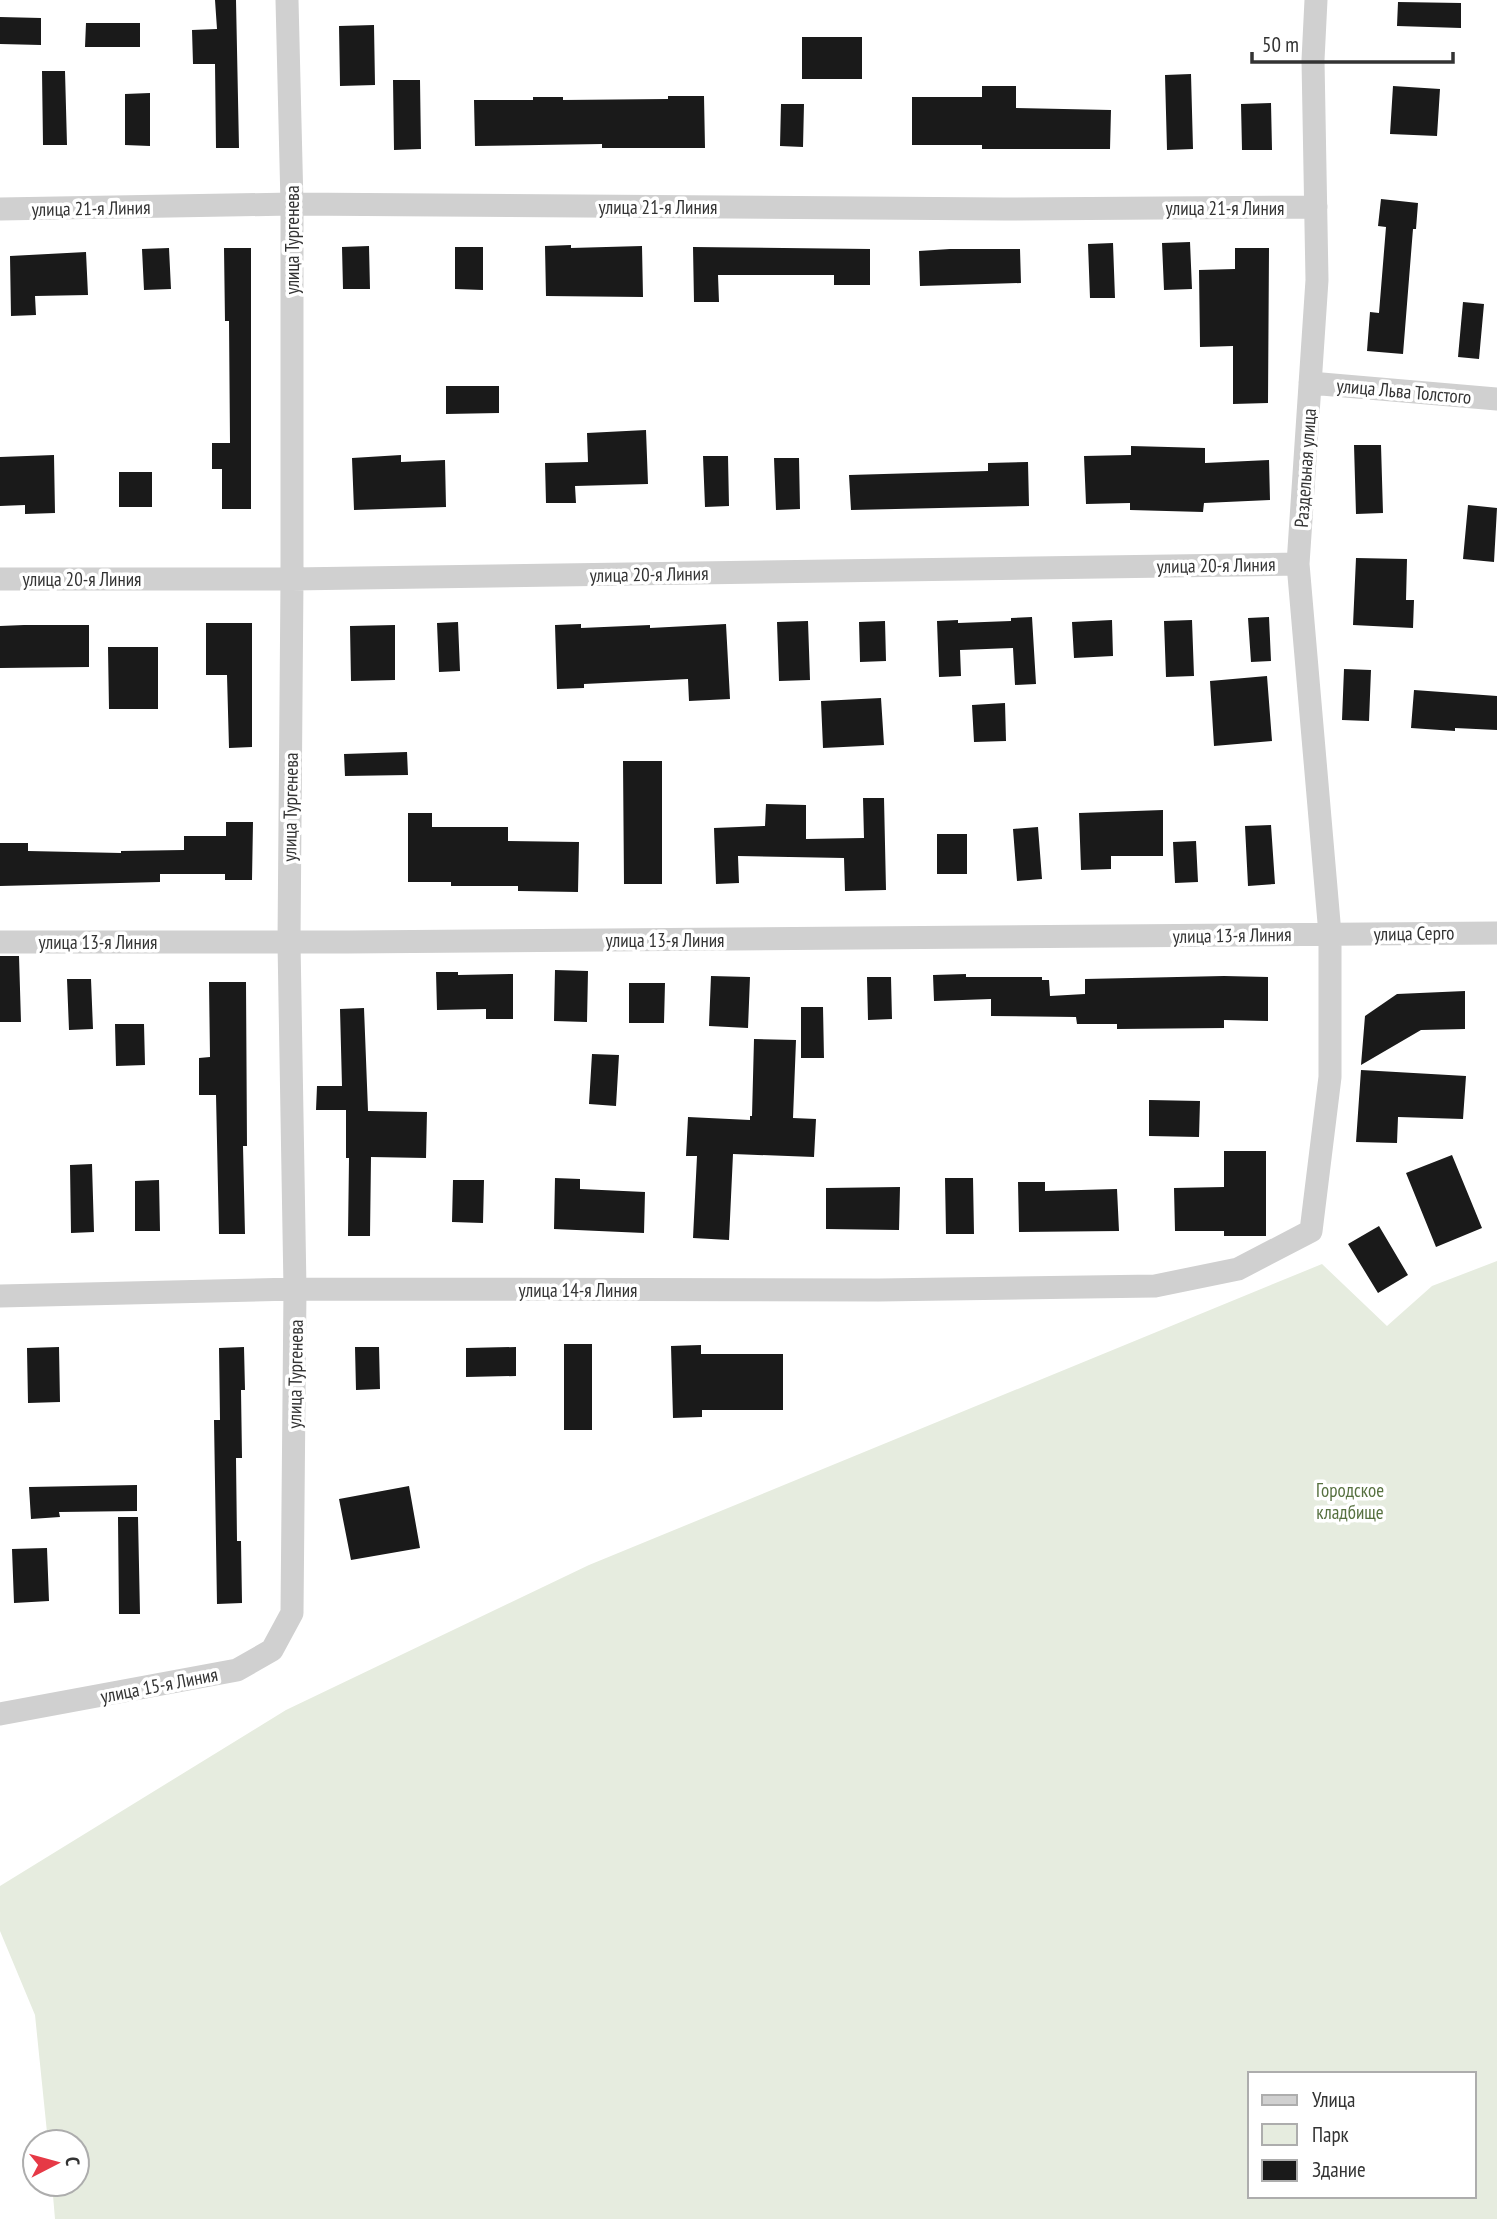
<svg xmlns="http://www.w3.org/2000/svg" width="1497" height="2219" font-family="'PT Sans Narrow',sans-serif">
	<rect width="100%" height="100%" fill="#fff"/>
	<path fill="#e6ecdf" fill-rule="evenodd" d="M 1497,1261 L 1497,2219 L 55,2219 L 52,2184 L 77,2184 L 77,2142 L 48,2142 L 35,2015 L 0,1931 L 0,1886 L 286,1710 L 589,1565 L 1322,1264 L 1387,1326 L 1432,1286 ZM 1250,2074 L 1474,2074 L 1474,2196 L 1250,2196 Z"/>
	<path fill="#1a1a1a" d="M 215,0 L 236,0 L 239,148 L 216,148 L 215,64 L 193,64 L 192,30 L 217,29 Z
		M 1398,2 L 1461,3 L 1461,28 L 1397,26 Z
		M 0,17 L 41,18 L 41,45 L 0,44 Z
		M 86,23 L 140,23 L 140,47 L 85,47 Z
		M 374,25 L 375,85 L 340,86 L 339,26 Z
		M 802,37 L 862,37 L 862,79 L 802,79 Z
		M 42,71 L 65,71 L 67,145 L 43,145 Z
		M 1191,74 L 1193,149 L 1167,150 L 1165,75 Z
		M 393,80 L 420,80 L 421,149 L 394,150 Z
		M 982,86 L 1016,86 L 1016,108 L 1111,110 L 1110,149 L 982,149 L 982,145 L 912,145 L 912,97 L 982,97 Z
		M 1393,86 L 1440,89 L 1437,136 L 1390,134 Z
		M 150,93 L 150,146 L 125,145 L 125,94 Z
		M 668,96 L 704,96 L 705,148 L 602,148 L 602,144 L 475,146 L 474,100 L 533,100 L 533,97 L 563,97 L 563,100 L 668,99 Z
		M 1271,103 L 1272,150 L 1242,150 L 1241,104 Z
		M 781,104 L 804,104 L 803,147 L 780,146 Z
		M 1381,199 L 1418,203 L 1416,229 L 1413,229 L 1403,354 L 1367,351 L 1370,312 L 1379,313 L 1386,227 L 1378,226 Z
		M 1190,242 L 1192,289 L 1164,290 L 1162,243 Z
		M 1113,243 L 1115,298 L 1090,298 L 1088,244 Z
		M 571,245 L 571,248 L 642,246 L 643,297 L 546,296 L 545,246 Z
		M 369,246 L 370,289 L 343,289 L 342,247 Z
		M 455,247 L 483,247 L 483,290 L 455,289 Z
		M 693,247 L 870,249 L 870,285 L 834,285 L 834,275 L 718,275 L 719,302 L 694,302 Z
		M 169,248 L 171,289 L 144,290 L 142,249 Z
		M 224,248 L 251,248 L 251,509 L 222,509 L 222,469 L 212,469 L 212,443 L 230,443 L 229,321 L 225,321 Z
		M 1235,248 L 1269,248 L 1268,403 L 1233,404 L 1233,346 L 1200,347 L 1199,270 L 1235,269 Z
		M 950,249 L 1020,249 L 1021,283 L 920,286 L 919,251 Z
		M 86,252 L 88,295 L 35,296 L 36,315 L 11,316 L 10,256 Z
		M 1463,302 L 1484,304 L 1479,359 L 1458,357 Z
		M 446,386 L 499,386 L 499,413 L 446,414 Z
		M 646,430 L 648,484 L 575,486 L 576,503 L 546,503 L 545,463 L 588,462 L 587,433 Z
		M 1354,445 L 1381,445 L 1383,513 L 1356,514 Z
		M 1131,446 L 1205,448 L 1205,463 L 1269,460 L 1270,500 L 1204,503 L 1203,512 L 1130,510 L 1130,503 L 1086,504 L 1084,456 L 1131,455 Z
		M 54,455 L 55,513 L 25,514 L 25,505 L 0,506 L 0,457 Z
		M 401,455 L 401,462 L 445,460 L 446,507 L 354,510 L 352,458 Z
		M 703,456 L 728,456 L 729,506 L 705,507 Z
		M 774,458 L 799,458 L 800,509 L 776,510 Z
		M 1028,462 L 1029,506 L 851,510 L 849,475 L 988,471 L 988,463 Z
		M 119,472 L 152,472 L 152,507 L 119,507 Z
		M 1468,505 L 1497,508 L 1494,562 L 1463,559 Z
		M 1356,558 L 1407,559 L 1406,600 L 1414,600 L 1413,628 L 1353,625 Z
		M 1032,617 L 1036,684 L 1015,685 L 1013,648 L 960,650 L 961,676 L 939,677 L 937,621 L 958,620 L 958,623 L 1011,621 L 1011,618 Z
		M 1269,617 L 1271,661 L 1251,662 L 1248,618 Z
		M 1112,620 L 1113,656 L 1074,658 L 1072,622 Z
		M 1192,620 L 1194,676 L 1166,677 L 1164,621 Z
		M 808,621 L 810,680 L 779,681 L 777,622 Z
		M 885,621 L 886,661 L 860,662 L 859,622 Z
		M 458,622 L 460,671 L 439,672 L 437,623 Z
		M 206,623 L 252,623 L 252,747 L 229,748 L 227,675 L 206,675 Z
		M 581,624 L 581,628 L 650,625 L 650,628 L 726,624 L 730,699 L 689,701 L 688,679 L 584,684 L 584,688 L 557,689 L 555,625 Z
		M 24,625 L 89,625 L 89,667 L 0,668 L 0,626 Z
		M 395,625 L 395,680 L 351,681 L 350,626 Z
		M 108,647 L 158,647 L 158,709 L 109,709 Z
		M 1344,669 L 1371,670 L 1369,721 L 1342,720 Z
		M 1267,676 L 1272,741 L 1214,746 L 1210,681 Z
		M 1414,690 L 1497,696 L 1497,730 L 1455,728 L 1455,731 L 1411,728 Z
		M 881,698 L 884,745 L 823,748 L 821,701 Z
		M 1005,703 L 1006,741 L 974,742 L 972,705 Z
		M 407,752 L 408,775 L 345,776 L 344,754 Z
		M 623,761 L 662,761 L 662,884 L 624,884 Z
		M 863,798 L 884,798 L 886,890 L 845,891 L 844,858 L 738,856 L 739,883 L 716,884 L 714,828 L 765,826 L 766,804 L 806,805 L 806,839 L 864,838 Z
		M 1163,810 L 1163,856 L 1111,856 L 1111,869 L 1081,870 L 1079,813 Z
		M 408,813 L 432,813 L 432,827 L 508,827 L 508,841 L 579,842 L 578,892 L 518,891 L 518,886 L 451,886 L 451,882 L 408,882 Z
		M 226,822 L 253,822 L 252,880 L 225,880 L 225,874 L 160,874 L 160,882 L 0,886 L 0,843 L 28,843 L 28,851 L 121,853 L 121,851 L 184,850 L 184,836 L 226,836 Z
		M 1271,825 L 1275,884 L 1248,886 L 1245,826 Z
		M 1038,827 L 1042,879 L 1017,881 L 1013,829 Z
		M 937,834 L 967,834 L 967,874 L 937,874 Z
		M 1196,841 L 1198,882 L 1175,883 L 1173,842 Z
		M 0,956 L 19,956 L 21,1022 L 0,1022 Z
		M 555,970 L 588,971 L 587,1022 L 554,1021 Z
		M 436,972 L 458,972 L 458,975 L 513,974 L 513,1019 L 486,1019 L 486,1009 L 437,1010 Z
		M 966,974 L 966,977 L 1042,977 L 1042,980 L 1049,980 L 1050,996 L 1085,994 L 1085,979 L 1224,976 L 1268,977 L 1268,1021 L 1224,1020 L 1224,1028 L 1117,1029 L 1117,1024 L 1077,1024 L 1076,1017 L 991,1016 L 991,999 L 934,1001 L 933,975 Z
		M 711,976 L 750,977 L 748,1028 L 709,1026 Z
		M 867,977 L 891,977 L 892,1019 L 868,1020 Z
		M 67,979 L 91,979 L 93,1029 L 69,1030 Z
		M 209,982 L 246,982 L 247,1146 L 243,1146 L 245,1234 L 219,1234 L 216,1095 L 199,1095 L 199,1058 L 210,1057 Z
		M 629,983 L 665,983 L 664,1023 L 629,1023 Z
		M 1465,991 L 1465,1029 L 1421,1030 L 1361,1065 L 1365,1016 L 1397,994 Z
		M 801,1007 L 823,1007 L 824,1058 L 801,1058 Z
		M 364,1008 L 368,1111 L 427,1112 L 426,1158 L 371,1157 L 370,1236 L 348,1236 L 349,1158 L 346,1158 L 346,1110 L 316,1110 L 317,1086 L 342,1086 L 340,1009 Z
		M 115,1024 L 144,1024 L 145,1065 L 116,1066 Z
		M 754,1039 L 796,1040 L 793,1118 L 816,1119 L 814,1157 L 733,1154 L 729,1240 L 693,1238 L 697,1156 L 686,1156 L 688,1117 L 750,1120 L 750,1116 L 752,1116 Z
		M 592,1054 L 619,1055 L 616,1106 L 589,1104 Z
		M 1361,1070 L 1466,1076 L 1463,1119 L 1398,1117 L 1397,1143 L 1356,1142 Z
		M 1149,1100 L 1200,1101 L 1199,1137 L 1149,1136 Z
		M 1224,1151 L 1266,1151 L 1266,1236 L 1224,1236 L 1224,1231 L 1175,1231 L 1174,1188 L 1224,1187 Z
		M 1452,1155 L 1482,1228 L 1436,1247 L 1406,1173 Z
		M 92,1164 L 94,1232 L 71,1233 L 70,1165 Z
		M 555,1178 L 580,1179 L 580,1189 L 645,1192 L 644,1233 L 554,1229 Z
		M 945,1178 L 973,1178 L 974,1234 L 946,1234 Z
		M 159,1180 L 160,1231 L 135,1231 L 135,1181 Z
		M 453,1180 L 484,1180 L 483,1223 L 452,1222 Z
		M 1018,1182 L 1045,1182 L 1045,1191 L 1117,1189 L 1119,1231 L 1019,1232 Z
		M 900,1187 L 899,1230 L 826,1229 L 826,1188 Z
		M 1379,1226 L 1408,1275 L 1378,1293 L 1348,1244 Z
		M 564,1344 L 592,1344 L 592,1430 L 564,1430 Z
		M 701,1345 L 701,1354 L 783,1354 L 783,1410 L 702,1410 L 702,1417 L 673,1418 L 671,1346 Z
		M 59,1347 L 60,1402 L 28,1403 L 27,1348 Z
		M 244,1347 L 245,1390 L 241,1390 L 242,1458 L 236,1458 L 237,1541 L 241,1541 L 242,1603 L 217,1604 L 214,1420 L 220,1420 L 219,1348 Z
		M 355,1347 L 379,1347 L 380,1389 L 356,1390 Z
		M 516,1347 L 516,1376 L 466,1377 L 466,1348 Z
		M 137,1485 L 137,1511 L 59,1512 L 60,1517 L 31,1519 L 29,1487 Z
		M 409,1486 L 420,1548 L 351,1560 L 339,1499 Z
		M 118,1517 L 138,1517 L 140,1614 L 119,1614 Z
		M 47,1548 L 49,1601 L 14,1603 L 12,1549 Z"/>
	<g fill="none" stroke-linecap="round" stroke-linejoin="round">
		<path stroke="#d0d0d0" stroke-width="23" d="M 0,209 L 292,204 L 1004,209 L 1316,207
			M 1310,383 L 1497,399
			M 0,579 L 292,579 L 1298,564
			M 0,942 L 348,942 L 1497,933
			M 0,1296 L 295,1289 L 879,1290 L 1155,1286 L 1238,1269 L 1311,1231 L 1330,1077 L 1330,934 L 1298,564 L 1317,280 L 1313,60 L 1316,0
			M 0,1714 L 237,1670 L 272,1650 L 292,1613 L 295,1289 L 289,942 L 292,579 L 292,204 L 287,0"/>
	</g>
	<g text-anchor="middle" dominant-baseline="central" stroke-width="7" stroke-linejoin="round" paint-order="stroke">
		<g font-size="19" fill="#333" stroke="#fff">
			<text x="658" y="207">улица 21-я Линия</text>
			<text transform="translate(91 208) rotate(-1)">улица 21-я Линия</text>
			<text x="1225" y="208">улица 21-я Линия</text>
			<text transform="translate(292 240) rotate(-90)">улица Тургенева</text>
			<text transform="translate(1404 391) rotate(5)">улица Льва Толстого</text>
			<text transform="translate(1305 468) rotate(-86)">Раздельная улица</text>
			<text transform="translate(1216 565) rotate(-1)">улица 20-я Линия</text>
			<text transform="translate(649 574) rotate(-1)">улица 20-я Линия</text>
			<text x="82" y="579">улица 20-я Линия</text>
			<text transform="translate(290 807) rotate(-89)">улица Тургенева</text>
			<text transform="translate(1414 933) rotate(-1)">улица Серго</text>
			<text transform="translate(1232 935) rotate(-1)">улица 13-я Линия</text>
			<text x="665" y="940">улица 13-я Линия</text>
			<text x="98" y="942">улица 13-я Линия</text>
			<text x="578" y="1290">улица 14-я Линия</text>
			<text transform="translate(295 1374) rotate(-89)">улица Тургенева</text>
			<text transform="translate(159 1685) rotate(-11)">улица 15-я Линия</text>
		</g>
		<g font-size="19" fill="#56703f" stroke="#fff">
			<text x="1350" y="1490">Городское<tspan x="1350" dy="22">кладбище</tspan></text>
		</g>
	</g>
	<rect x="1248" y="2072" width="228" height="126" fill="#ffffff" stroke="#adadad" stroke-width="2"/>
	<rect x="1262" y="2095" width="35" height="10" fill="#d0d0d0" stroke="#adadad" stroke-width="2"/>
	<text x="1312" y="2107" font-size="21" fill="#333333">Улица</text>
	<rect x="1262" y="2124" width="35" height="21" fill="#e6ecdf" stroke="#adadad" stroke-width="2"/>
	<text x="1312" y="2142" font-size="21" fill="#333333">Парк</text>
	<rect x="1262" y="2160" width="35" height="21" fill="#1a1a1a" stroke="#adadad" stroke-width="2"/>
	<text x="1312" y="2177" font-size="21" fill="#333333">Здание</text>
	<g transform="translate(56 2163) rotate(84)"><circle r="33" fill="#ffffff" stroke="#adadad" stroke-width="2"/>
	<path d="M0-5L12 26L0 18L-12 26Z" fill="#e63946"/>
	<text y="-10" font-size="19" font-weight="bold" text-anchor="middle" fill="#333333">С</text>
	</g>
	<path d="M1252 52v10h201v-10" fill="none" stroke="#333333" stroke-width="3.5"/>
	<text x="1262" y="52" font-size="21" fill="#333333" stroke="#ffffff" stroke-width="5" paint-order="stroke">50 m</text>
</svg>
